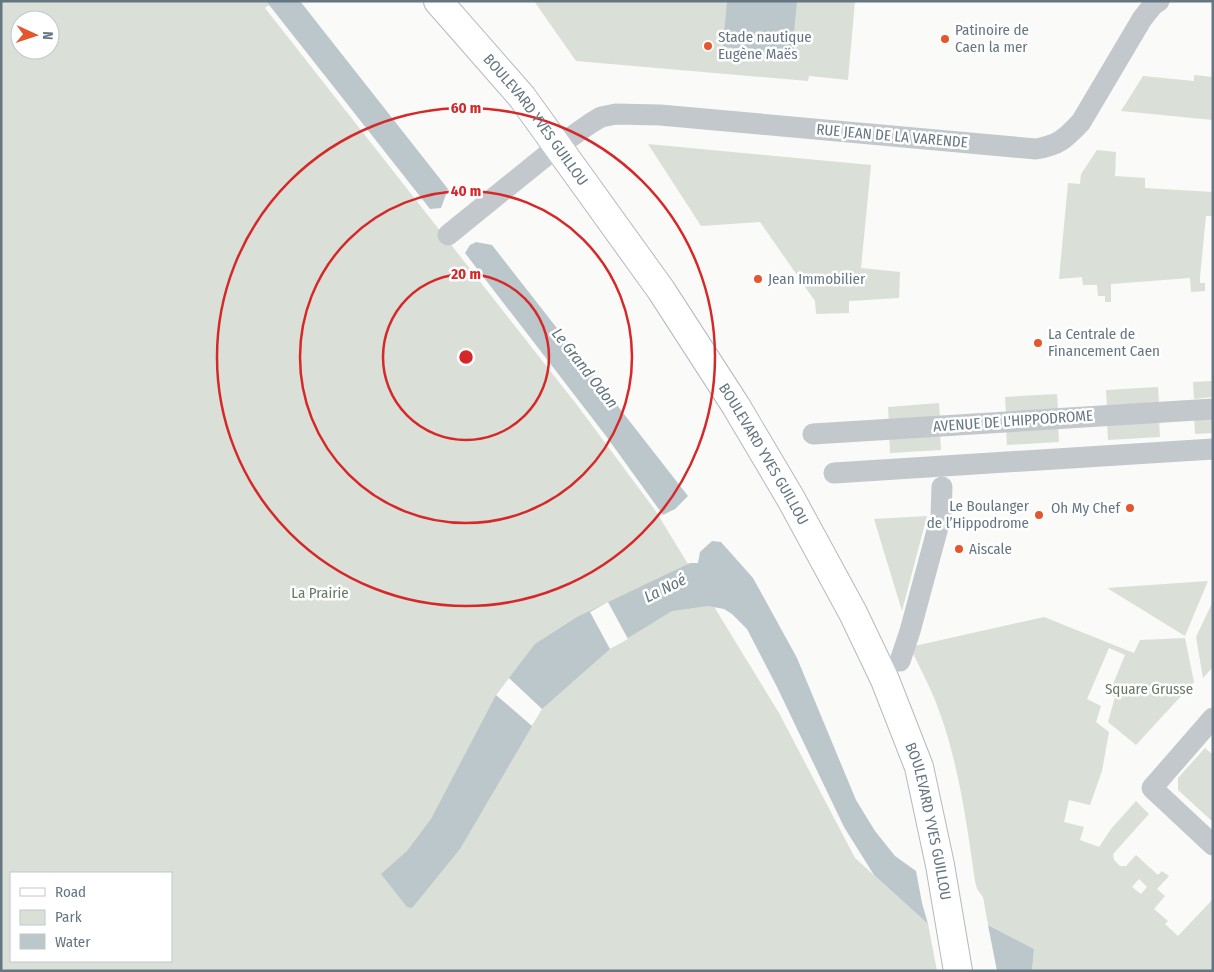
<svg xmlns="http://www.w3.org/2000/svg" width="1214" height="972" font-family="'Fira Sans Condensed',sans-serif">
	<rect width="100%" height="100%" fill="#fafaf8"/>
	<path fill="#dadfd7" fill-rule="evenodd" d="M 1,1 L 266,1 L 269,5 L 265,8 L 577,405 L 655,510 L 779,713 L 855,858 L 928,924 L 937,971 L 1,971 ZM 20,20 L 50,20 L 50,50 L 20,50 ZM 11,873 L 171,873 L 171,961 L 11,961 Z
		M 534,1 L 855,1 L 848,80 L 809,76 L 808,81 L 576,61 Z
		M 1194,75 L 1213,77 L 1213,120 L 1121,111 L 1143,76 L 1194,81 Z
		M 648,144 L 871,165 L 861,268 L 900,272 L 899,298 L 849,301 L 849,313 L 816,314 L 815,301 L 760,222 L 701,226 Z
		M 1097,150 L 1116,152 L 1115,176 L 1145,178 L 1145,188 L 1213,192 L 1213,216 L 1206,216 L 1200,277 L 1200,283 L 1205,283 L 1205,291 L 1191,292 L 1190,278 L 1111,284 L 1111,302 L 1105,302 L 1105,296 L 1098,296 L 1097,285 L 1083,285 L 1082,277 L 1059,279 L 1068,183 L 1080,184 L 1081,174 Z
		M 1213,381 L 1213,397 L 1194,399 L 1193,382 Z
		M 1158,387 L 1159,403 L 1107,406 L 1106,390 Z
		M 1057,394 L 1058,410 L 1006,413 L 1005,397 Z
		M 939,403 L 940,419 L 889,423 L 888,407 Z
		M 1213,415 L 1213,433 L 1195,434 L 1194,416 Z
		M 1159,419 L 1160,437 L 1108,440 L 1107,421 Z
		M 1058,424 L 1059,442 L 1007,445 L 1006,427 Z
		M 940,432 L 941,450 L 890,453 L 889,434 Z
		M 927,516 L 902,611 L 874,519 Z
		M 1208,581 L 1185,636 L 1107,588 Z
		M 1213,601 L 1213,667 L 1203,678 L 1196,637 Z
		M 1044,617 L 1134,653 L 1140,640 L 1185,638 L 1194,682 L 1136,745 L 1108,722 L 1115,697 L 1109,694 L 1125,655 L 1109,648 L 1087,699 L 1101,706 L 1096,722 L 1109,732 L 1102,771 L 1090,805 L 1069,800 L 1064,822 L 1084,827 L 1080,840 L 1099,847 L 1111,829 L 1136,801 L 1149,814 L 1113,854 L 1114,860 L 1120,866 L 1126,866 L 1136,855 L 1158,875 L 1162,871 L 1169,876 L 1157,889 L 1165,896 L 1154,909 L 1168,921 L 1165,924 L 1178,936 L 1213,899 L 1213,971 L 1032,971 L 1034,949 L 988,925 L 983,897 L 977,889 L 975,881 C 966,818 957,751 932,693 C 925,677 917,662 910,647 ZM 1139,879 L 1147,887 L 1141,894 L 1132,887 Z
		M 1205,748 L 1213,755 L 1213,822 L 1178,790 L 1178,778 Z"/>
	<path fill="#bbc7cb" d="M 266,1 L 300,1 L 448,189 L 441,208 L 430,209 Z
		M 727,1 L 797,1 L 792,53 L 723,47 Z
		M 476,242 L 492,245 L 688,496 L 675,509 L 663,515 L 606,436 L 465,253 L 470,245 Z
		M 712,541 L 721,542 L 753,578 L 797,658 L 856,800 L 875,831 L 895,856 L 916,871 L 922,903 L 928,924 L 874,875 L 844,827 L 777,687 L 747,629 L 732,614 L 724,609 L 708,606 L 672,611 L 610,649 L 542,709 L 460,849 L 412,908 L 407,907 L 381,874 L 407,851 L 431,819 L 496,695 L 535,644 L 577,617 L 690,563 L 698,563 L 700,552 Z
		M 988,925 L 1034,949 L 1032,971 L 997,971 Z"/>
	<path fill="#fafaf8" d="M 608,602 L 628,639 L 610,649 L 590,612 Z
		M 509,678 L 542,709 L 532,726 L 496,695 Z"/>
	<g fill="none" stroke-linecap="round" stroke-linejoin="round">
		<defs>
			<g id="secondary">
				<path id="s1" d="M 438,1 L 522,97 L 661,290 L 736,406 L 791,499 L 853,613 L 885,680 L 919,767 L 940,865 L 958,971"/>
			</g>
		</defs>
		<use href="#secondary" stroke="#b3babf" stroke-width="30"/>
		<path stroke="#c3c8cc" stroke-width="21" d="M 448,235 L 558,146 L 591,123 L 601,117 L 616,114 L 660,115 L 1036,149 C 1059,145 1065,139 1081,122 L 1142,19 L 1153,5 L 1159,1
			M 813,434 L 1213,409
			M 834,473 L 1213,449
			M 900,661 L 910,631 L 941,516 L 942,487
			M 1213,718 L 1152,788 L 1213,845"/>
		<use href="#secondary" stroke="#fff" stroke-width="28"/>
	</g>
	<g fill="none" stroke="#d62828" stroke-width="2.5">
		<circle cx="466" cy="357" r="83"/>
		<circle cx="466" cy="357" r="166"/>
		<circle cx="466" cy="357" r="249"/>
	</g>
	<g fill="#e4572e" stroke="#fff" stroke-width="2">
		<circle cx="945" cy="39" r="5"/>
		<circle cx="708" cy="46" r="5"/>
		<circle cx="758" cy="279" r="5"/>
		<circle cx="1038" cy="343" r="5"/>
		<circle cx="1130" cy="508" r="5"/>
		<circle cx="1039" cy="515" r="5"/>
		<circle cx="959" cy="549" r="5"/>
	</g>
	<g text-anchor="middle" dominant-baseline="central" stroke-width="5" stroke-linejoin="round" paint-order="stroke">
		<g font-size="15" fill="#657683" stroke="#fff" text-anchor="start">
			<text x="955" y="30">Patinoire de<tspan x="955" dy="17">Caen la mer</tspan></text>
			<text x="718" y="37">Stade nautique<tspan x="718" dy="17">Eugène Maës</tspan></text>
			<text x="768" y="279">Jean Immobilier</text>
			<text x="1048" y="334">La Centrale de<tspan x="1048" dy="17">Financement Caen</tspan></text>
			<text x="1029" y="506" text-anchor="end">Le Boulanger<tspan x="1029" dy="17">de l’Hippodrome</tspan></text>
			<text x="1120" y="508" text-anchor="end">Oh My Chef</text>
			<text x="969" y="549">Aiscale</text>
		</g>
		<g font-size="15" fill="#657683" stroke="#fff">
			<text stroke="none"><textPath href="#s1" startOffset="154">BOULEVARD YVES GUILLOU</textPath></text>
			<text transform="translate(892 136) rotate(5)">RUE JEAN DE LA VARENDE</text>
			<text transform="translate(1013 421) rotate(-4)">AVENUE DE L'HIPPODROME</text>
			<text stroke="none"><textPath href="#s1" startOffset="559">BOULEVARD YVES GUILLOU</textPath></text>
			<text stroke="none"><textPath href="#s1" startOffset="964">BOULEVARD YVES GUILLOU</textPath></text>
		</g>
		<g font-size="15" fill="#687a64" stroke="#fff">
			<text x="320" y="593">La Prairie</text>
			<text x="1149" y="689">Square Grusse</text>
		</g>
		<g font-size="16" font-style="italic" fill="#60757c" stroke="#fff">
			<text transform="translate(585 368) rotate(52)">Le Grand Odon</text>
			<text transform="translate(665 588) rotate(-26)">La Noé</text>
		</g>
	</g>
	<circle cx="466" cy="357" r="8" fill="#d62828" stroke="#fff" stroke-width="2.5"/>
	<g font-size="15" text-anchor="middle" font-weight="bold" fill="#d62828" stroke="#fff" stroke-width="5" stroke-linejoin="round" paint-order="stroke">
		<text x="466" y="113">60 m</text>
		<text x="466" y="196">40 m</text>
		<text x="466" y="279">20 m</text>
	</g>
	<rect width="1214" height="972" fill="none" stroke="#657683" stroke-width="5"/>
	<rect x="10" y="872" width="162" height="90" fill="#ffffff" stroke="#c1c8cd"/>
	<rect x="20" y="888" width="25" height="8" fill="#ffffff" stroke="#c1c8cd"/>
	<text x="55" y="897" font-size="15" fill="#657683">Road</text>
	<rect x="20" y="910" width="25" height="15" fill="#dadfd7" stroke="#c1c8cd"/>
	<text x="55" y="922" font-size="15" fill="#657683">Park</text>
	<rect x="20" y="934" width="25" height="15" fill="#bbc7cb" stroke="#c1c8cd"/>
	<text x="55" y="947" font-size="15" fill="#657683">Water</text>
	<g transform="translate(35 35) rotate(93)"><circle r="24" fill="#ffffff" stroke="#c1c8cd"/>
	<path d="M0-4L9 19L0 12L-9 19Z" fill="#e4572e"/>
	<text y="-8" font-size="14" font-weight="bold" text-anchor="middle" fill="#657683">N</text>
	</g>
</svg>
